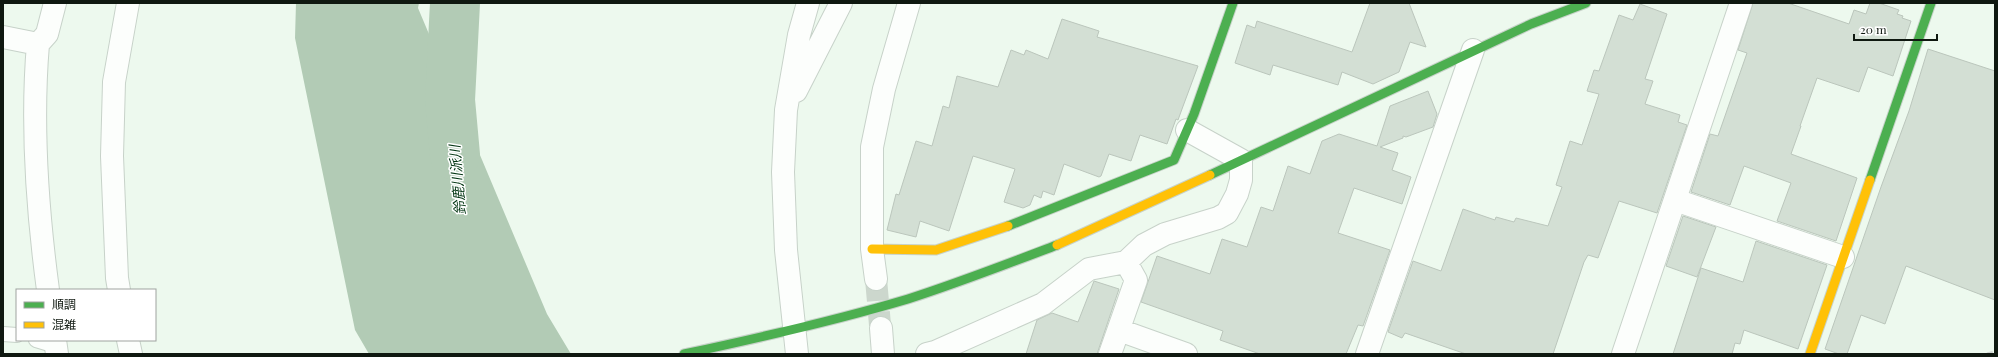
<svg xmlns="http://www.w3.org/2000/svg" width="1998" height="357" font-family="'Playfair Display','Noto Sans JP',serif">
	<rect width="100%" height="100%" fill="#edf9ee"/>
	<path fill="#b2cbb5" d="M 296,3 L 419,3 L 418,8 L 547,314 L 571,354 L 369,354 L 355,330 L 295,38 Z"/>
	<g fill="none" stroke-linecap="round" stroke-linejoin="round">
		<path stroke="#b2cbb5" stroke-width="50" d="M 455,155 L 450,100 L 455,3"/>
	</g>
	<path fill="#d3dfd4" stroke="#bbc6bc" d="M 1370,3 L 1409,3 L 1426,47 L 1410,42 L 1399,72 L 1373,84 L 1342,72 L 1338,85 L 1273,65 L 1270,75 L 1235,63 L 1247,25 L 1255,28 L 1257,21 L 1352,52 Z
		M 1753,3 L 1788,3 L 1849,24 L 1854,10 L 1866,14 L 1870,3 L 1879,3 L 1899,10 L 1897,14 L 1903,16 L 1902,18 L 1911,21 L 1893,76 L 1868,67 L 1859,92 L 1817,78 L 1800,126 L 1801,126 L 1791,154 L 1857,178 L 1836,241 L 1777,221 L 1791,183 L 1744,166 L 1730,205 L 1691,192 L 1710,134 L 1718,136 L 1747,53 L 1738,50 Z
		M 1640,4 L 1667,14 L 1645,79 L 1653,81 L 1645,104 L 1680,115 L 1678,122 L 1687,125 L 1657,213 L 1619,201 L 1598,258 L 1588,255 L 1584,262 L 1553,354 L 1466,354 L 1405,333 L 1402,338 L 1388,332 L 1413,261 L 1441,271 L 1463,209 L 1495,220 L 1496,217 L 1514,222 L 1516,218 L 1548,226 L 1562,187 L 1556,185 L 1570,141 L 1582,145 L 1599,94 L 1587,91 L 1594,70 L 1599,71 L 1619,15 L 1633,20 Z
		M 1062,19 L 1099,31 L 1097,37 L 1198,66 L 1182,109 L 1178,120 L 1176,119 L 1167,144 L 1140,135 L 1131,161 L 1109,154 L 1101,176 L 1099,177 L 1064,164 L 1054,195 L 1043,191 L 1041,198 L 1034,195 L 1030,205 L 1023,208 L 1004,202 L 1015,169 L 973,156 L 949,231 L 920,221 L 916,237 L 887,230 L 896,194 L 899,195 L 916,141 L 932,146 L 943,106 L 949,108 L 957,76 L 998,87 L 1011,50 L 1024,55 L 1026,50 L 1048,59 Z
		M 1928,49 L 1995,71 L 1995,300 L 1906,266 L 1885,324 L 1861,315 L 1847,354 L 1839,354 L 1825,349 L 1881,187 L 1909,111 Z
		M 1428,91 L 1437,114 L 1433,127 L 1406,137 L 1403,136 L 1403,138 L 1380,147 L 1398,153 L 1392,170 L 1411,177 L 1402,204 L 1354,188 L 1338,233 L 1390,250 L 1363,326 L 1358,325 L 1346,354 L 1260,354 L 1220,340 L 1223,331 L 1141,302 L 1157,256 L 1210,274 L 1222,239 L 1247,247 L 1261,207 L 1273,211 L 1288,166 L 1310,174 L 1322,141 L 1339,134 L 1377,146 L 1390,106 Z
		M 1683,216 L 1716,227 L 1697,277 L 1666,266 Z
		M 1756,241 L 1827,265 L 1798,349 L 1744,330 L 1740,344 L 1735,343 L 1732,354 L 1673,354 L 1701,268 L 1743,282 Z
		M 1094,281 L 1119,289 L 1097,354 L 1026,354 L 1037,320 L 1052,313 L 1078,322 Z"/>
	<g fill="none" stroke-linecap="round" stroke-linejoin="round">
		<path stroke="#ccd7cd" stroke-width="22" stroke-dasharray="22 11" stroke-linecap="butt" d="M 876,279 L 880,325"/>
		<defs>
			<path id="lane" d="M 3,334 L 17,335
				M 36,340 L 56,346"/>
			<path id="street" d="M 3,37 L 38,44 C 31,126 37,208 48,290
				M 38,44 L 47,34 L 55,3
				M 796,91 L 841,3
				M 1675,200 L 1843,257
				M 876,279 L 872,249 L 872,147 L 884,89 L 909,3
				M 119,290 L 117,278 L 112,156 L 114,82 L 128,3
				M 881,328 L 883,354
				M 1119,330 L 1186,354
				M 55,340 L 57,354
				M 128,340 L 131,354
				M 797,354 L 786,250 L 783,172 L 786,110 L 799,35 L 808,3
				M 927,354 L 935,352 L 1043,304 L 1089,269 L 1126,262 L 1144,245 L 1165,234 L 1218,218 L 1227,213 L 1237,194 L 1241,180 L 1241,160 L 1187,130
				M 1110,354 L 1136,280 L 1126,262
				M 1367,354 L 1473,50
				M 1623,354 L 1741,3"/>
			<path id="fast" d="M 1210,175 L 1531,24 L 1586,3
				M 1870,180 L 1931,3
				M 1008,226 L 1174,160 L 1194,114 L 1233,3
				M 684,354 C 759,338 834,321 908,299 C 958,283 1007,264 1057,245"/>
			<path id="slow" d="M 1057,245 L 1210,175
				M 872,249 L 936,250 L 1008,226
				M 1810,354 L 1870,180"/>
		</defs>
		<use href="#lane" stroke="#c7d2c9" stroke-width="16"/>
		<use href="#street" stroke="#c7d2c9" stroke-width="24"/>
		<use href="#fast" stroke="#c7d2c9" stroke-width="11"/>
		<use href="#slow" stroke="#c7d2c9" stroke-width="11"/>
		<use href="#lane" stroke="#fcfefc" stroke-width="14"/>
		<use href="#street" stroke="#fcfefc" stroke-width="22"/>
		<use href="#fast" stroke="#4caf50" stroke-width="9"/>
		<use href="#slow" stroke="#ffc107" stroke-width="9"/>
		<path stroke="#d0d4d1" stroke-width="3" stroke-dasharray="6 3" stroke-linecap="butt" d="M 1987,354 L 1995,352"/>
	</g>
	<g text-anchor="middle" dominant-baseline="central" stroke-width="3" stroke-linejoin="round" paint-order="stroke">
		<g font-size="14" font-style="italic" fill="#033613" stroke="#fff">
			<text transform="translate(457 180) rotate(-95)">鈴鹿川派川</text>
		</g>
	</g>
	<rect width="1998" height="357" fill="none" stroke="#0f1810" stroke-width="8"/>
	<rect x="16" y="289" width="140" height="52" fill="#ffffff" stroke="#9fa39f"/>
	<rect x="24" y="302" width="20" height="6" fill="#4caf50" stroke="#9fa39f"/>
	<text x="52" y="309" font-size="12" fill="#0f1810">順調</text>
	<rect x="24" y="322" width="20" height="6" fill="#ffc107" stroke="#9fa39f"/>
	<text x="52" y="329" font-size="12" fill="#0f1810">混雑</text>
	<path d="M1854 34v6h83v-6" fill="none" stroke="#0f1810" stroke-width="2"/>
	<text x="1860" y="34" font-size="12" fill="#0f1810" stroke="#ffffff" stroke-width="3" paint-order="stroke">20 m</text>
</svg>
